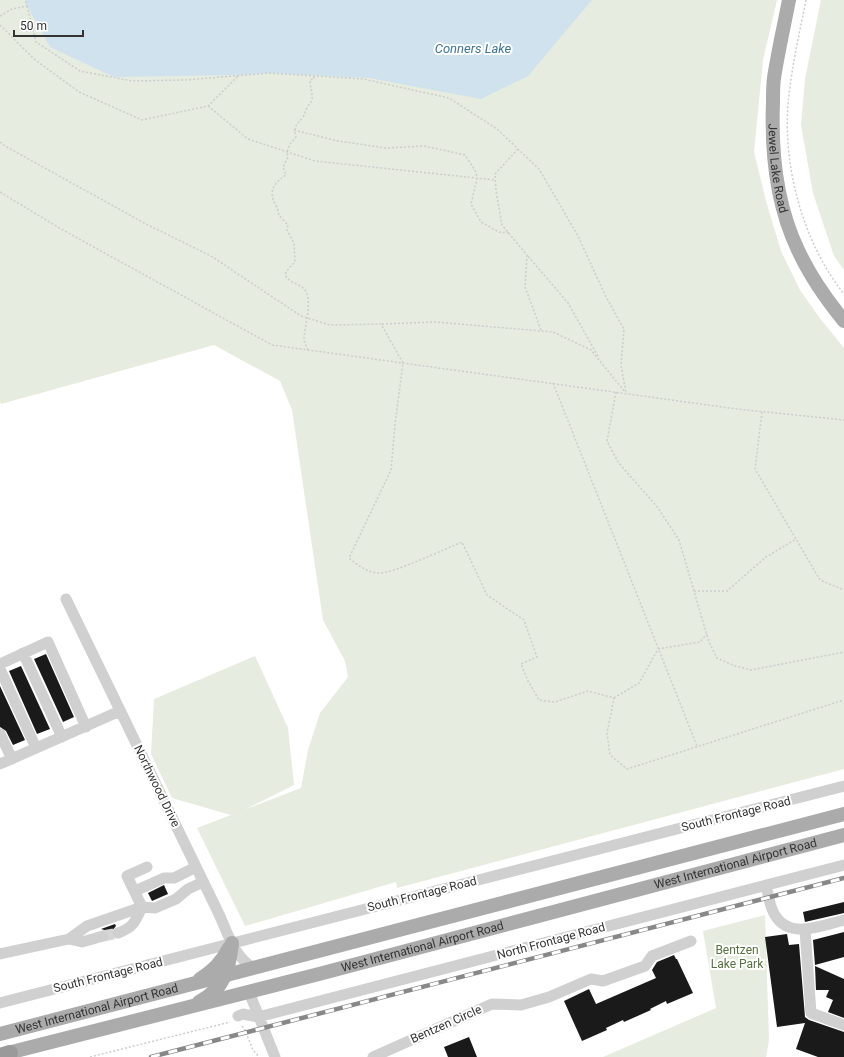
<svg xmlns="http://www.w3.org/2000/svg" width="844" height="1057" font-family="Roboto,sans-serif">
	<rect width="100%" height="100%" fill="#fff"/>
	<path fill="#e6ecdf" d="M 0,0 L 777,0 L 763,60 L 754,152 L 766,201 L 781,251 L 800,290 L 819,317 L 844,348 L 844,769 L 397,888 L 396,882 L 245,926 L 197,828 L 231,815 L 172,798 L 151,754 L 154,699 L 255,656 L 288,728 L 294,785 L 246,809 L 301,788 L 308,750 L 320,713 L 348,677 L 345,661 L 323,620 L 292,410 L 280,381 L 214,345 L 1,404 L 0,401 Z
		M 821,0 L 844,0 L 844,270 L 834,256 L 813,193 L 801,125 L 805,79 Z
		M 765,915 L 769,1040 L 766,1057 L 603,1057 L 716,1008 L 703,931 Z"/>
	<path fill="#cfe2ee" d="M 25,0 L 592,0 L 528,76 L 481,99 L 369,78 L 269,73 L 239,75 L 114,77 L 50,47 L 27,6 Z"/>
	<path fill="#1a1a1a" d="M 46,654 L 74,717 L 63,722 L 34,659 Z
		M 21,666 L 50,729 L 37,734 L 9,671 Z
		M 0,686 L 25,740 L 13,745 L 6,731 L 0,727 Z
		M 164,885 L 168,894 L 152,901 L 148,893 Z
		M 844,902 L 844,913 L 805,922 L 803,912 Z
		M 115,924 L 116,926 L 111,932 L 112,937 L 110,937 L 108,931 L 101,929 Z
		M 844,932 L 844,957 L 815,965 L 813,940 Z
		M 787,934 L 789,945 L 799,944 L 805,1017 L 809,1020 L 844,1032 L 844,1057 L 818,1057 L 796,1049 L 805,1023 L 777,1027 L 765,937 Z
		M 674,955 L 676,959 L 677,959 L 693,993 L 667,1004 L 666,1001 L 650,1009 L 651,1010 L 624,1022 L 623,1020 L 606,1028 L 607,1030 L 582,1041 L 564,1001 L 589,989 L 596,1004 L 656,978 L 652,970 L 657,962 Z
		M 815,966 L 844,979 L 844,1018 L 828,1012 L 833,1000 L 826,997 L 829,990 L 816,990 Z
		M 469,1037 L 477,1057 L 448,1057 L 444,1047 Z"/>
	<g fill="none" stroke-linecap="round" stroke-linejoin="round">
		<path stroke="#d6d6d6" stroke-width="11" stroke-dasharray="11 5.5" stroke-linecap="butt" d="M 103,936 L 118,933"/>
		<path stroke="#cdcdcd" stroke-width="1.5" stroke-dasharray="2 2" stroke-linecap="butt" d="M 806,0 C 799,35 791,70 788,105 C 783,169 804,244 844,294
			M 27,6 L 36,42 L 80,71 L 132,81 L 185,80 L 269,73 L 363,79 L 449,98 L 497,129 L 539,169 L 578,236 L 605,295 L 624,329 L 621,365 L 626,393
			M 0,16 L 12,9 L 27,6 L 25,0
			M 0,25 L 34,59 L 79,92 L 142,120 L 208,106 L 239,75
			M 208,106 L 248,139 L 315,161 L 495,180
			M 294,130 L 338,141 L 386,148 L 424,146 L 465,155 L 476,172 L 477,179 L 471,204 L 481,222 L 499,232 L 509,233
			M 0,142 L 5,146 L 146,224 L 211,256 L 301,316 L 330,325 L 381,324 L 403,363 L 395,424 L 391,470 L 349,558 C 358,565 366,572 378,573 C 390,575 447,548 462,542 L 487,595 L 524,620 L 537,657 L 521,664 L 528,681 L 539,700 L 555,702 L 588,691 L 614,698 L 607,733 L 610,755 L 627,769 L 844,700
			M 518,149 L 495,174 L 496,191 L 502,225 L 527,255
			M 0,192 L 61,229 L 272,345 L 737,409 L 844,420
			M 382,324 L 435,322 L 553,332 L 591,350 L 625,392
			M 541,330 L 525,287 L 527,255 L 568,303 L 599,358
			M 308,350 C 306,346 304,342 304,338 C 305,326 311,306 307,294 C 304,283 289,285 285,274 L 289,268 L 295,262 L 294,243 L 287,230 L 288,225 C 285,222 281,218 279,215 C 278,212 278,209 276,206 C 268,191 273,184 286,175 L 283,167 L 288,157 L 287,152 L 290,144 L 296,137 C 293,125 297,125 303,117 C 305,114 305,111 307,108 C 308,105 311,103 312,100 C 313,94 310,87 310,80 L 314,79 L 314,76
			M 553,383 L 697,746
			M 616,392 L 607,441 L 618,462 L 658,508 L 679,540 L 709,642 L 717,658 L 735,666 L 751,670 L 844,652
			M 762,412 L 755,469 L 820,580 L 844,590
			M 694,591 L 727,591 L 766,557 L 796,539
			M 614,698 L 639,683 L 658,649 L 700,642 L 707,634
			M 242,1026 L 244,1028 L 253,1050 L 259,1057
			M 90,1057 L 230,1022"/>
		<path stroke="#d0d0d0" stroke-width="11" d="M 66,599 L 217,910 C 227,930 233,957 254,968
			M 23,653 L 62,737
			M 0,664 L 48,642 L 86,727
			M 0,669 L 36,748
			M 0,734 L 12,759
			M 0,764 L 120,711
			M 766,885 C 768,893 769,902 772,909 C 785,942 820,926 844,920
			M 135,891 L 164,878 L 174,878 L 196,867
			M 142,907 L 127,876 L 147,867
			M 805,930 L 811,1013 L 844,1025
			M 118,933 C 134,927 135,922 142,907
			M 69,939 L 82,942 L 103,936
			M 0,954 L 69,939 L 87,926 L 142,907 L 155,908 L 176,899 L 188,889 L 203,882
			M 249,992 L 275,1057
			M 0,1003 L 844,786
			M 238,1016 L 243,1014 L 258,1017 L 844,865
			M 373,1057 L 492,1004 L 521,1005 L 549,997 L 591,979 L 603,981 L 645,966 L 652,956 L 691,941"/>
		<g stroke="#ababab" stroke-width="14">
			<path id="s1" d="M 789,0 C 784,26 778,52 774,78 C 773,85 773,94 773,102 C 771,152 776,204 798,250 C 810,276 826,299 844,321"/>
			<path d="M 200,979 C 212,972 222,962 229,948"/>
			<path d="M 199,1002 C 225,988 229,970 232,943"/>
			<path id="s2" d="M 0,1034 L 844,814"/>
			<path id="s3" d="M 0,1055 L 319,974 L 844,835"/>
		</g>
		<path stroke="#9a9a9a" stroke-width="16" d="M 0,1056 L 10,1053"/>
		<defs>
			<path id="rail" d="M 151,1057 L 844,878"/>
		</defs>
		<use href="#rail" stroke="#888" stroke-width="4.5"/>
		<use href="#rail" stroke="#fff" stroke-width="3" stroke-dasharray="9" stroke-linecap="butt"/>
	</g>
	<g text-anchor="middle" dominant-baseline="central" stroke-width="4" stroke-linejoin="round" paint-order="stroke">
		<g font-size="12" fill="#333" stroke="#fff">
			<text stroke="none"><textPath href="#s1" startOffset="170">Jewel Lake Road</textPath></text>
			<text transform="translate(157 786) rotate(64)">Northwood Drive</text>
			<text transform="translate(736 814) rotate(-14)">South Frontage Road</text>
			<text stroke="none"><textPath href="#s3" startOffset="760">West International Airport Road</textPath></text>
			<text transform="translate(422 894) rotate(-14)">South Frontage Road</text>
			<text transform="translate(551 941) rotate(-15)">North Frontage Road</text>
			<text stroke="none"><textPath href="#s3" startOffset="436">West International Airport Road</textPath></text>
			<text transform="translate(108 975) rotate(-14)">South Frontage Road</text>
			<text stroke="none"><textPath href="#s2" startOffset="100">West International Airport Road</textPath></text>
			<text transform="translate(446 1024) rotate(-24)">Bentzen Circle</text>
		</g>
		<g font-size="12" fill="#56703f" stroke="#fff">
			<text x="737" y="950">Bentzen<tspan x="737" dy="14">Lake Park</tspan></text>
		</g>
		<g font-size="13" font-style="italic" fill="#3f7597" stroke="#fff">
			<text x="473" y="48">Conners Lake</text>
		</g>
	</g>
	<path d="M14 30v6h69v-6" fill="none" stroke="#333333" stroke-width="2"/>
	<text x="20" y="30" font-size="12" fill="#333333" stroke="#ffffff" stroke-width="3" paint-order="stroke">50 m</text>
</svg>
